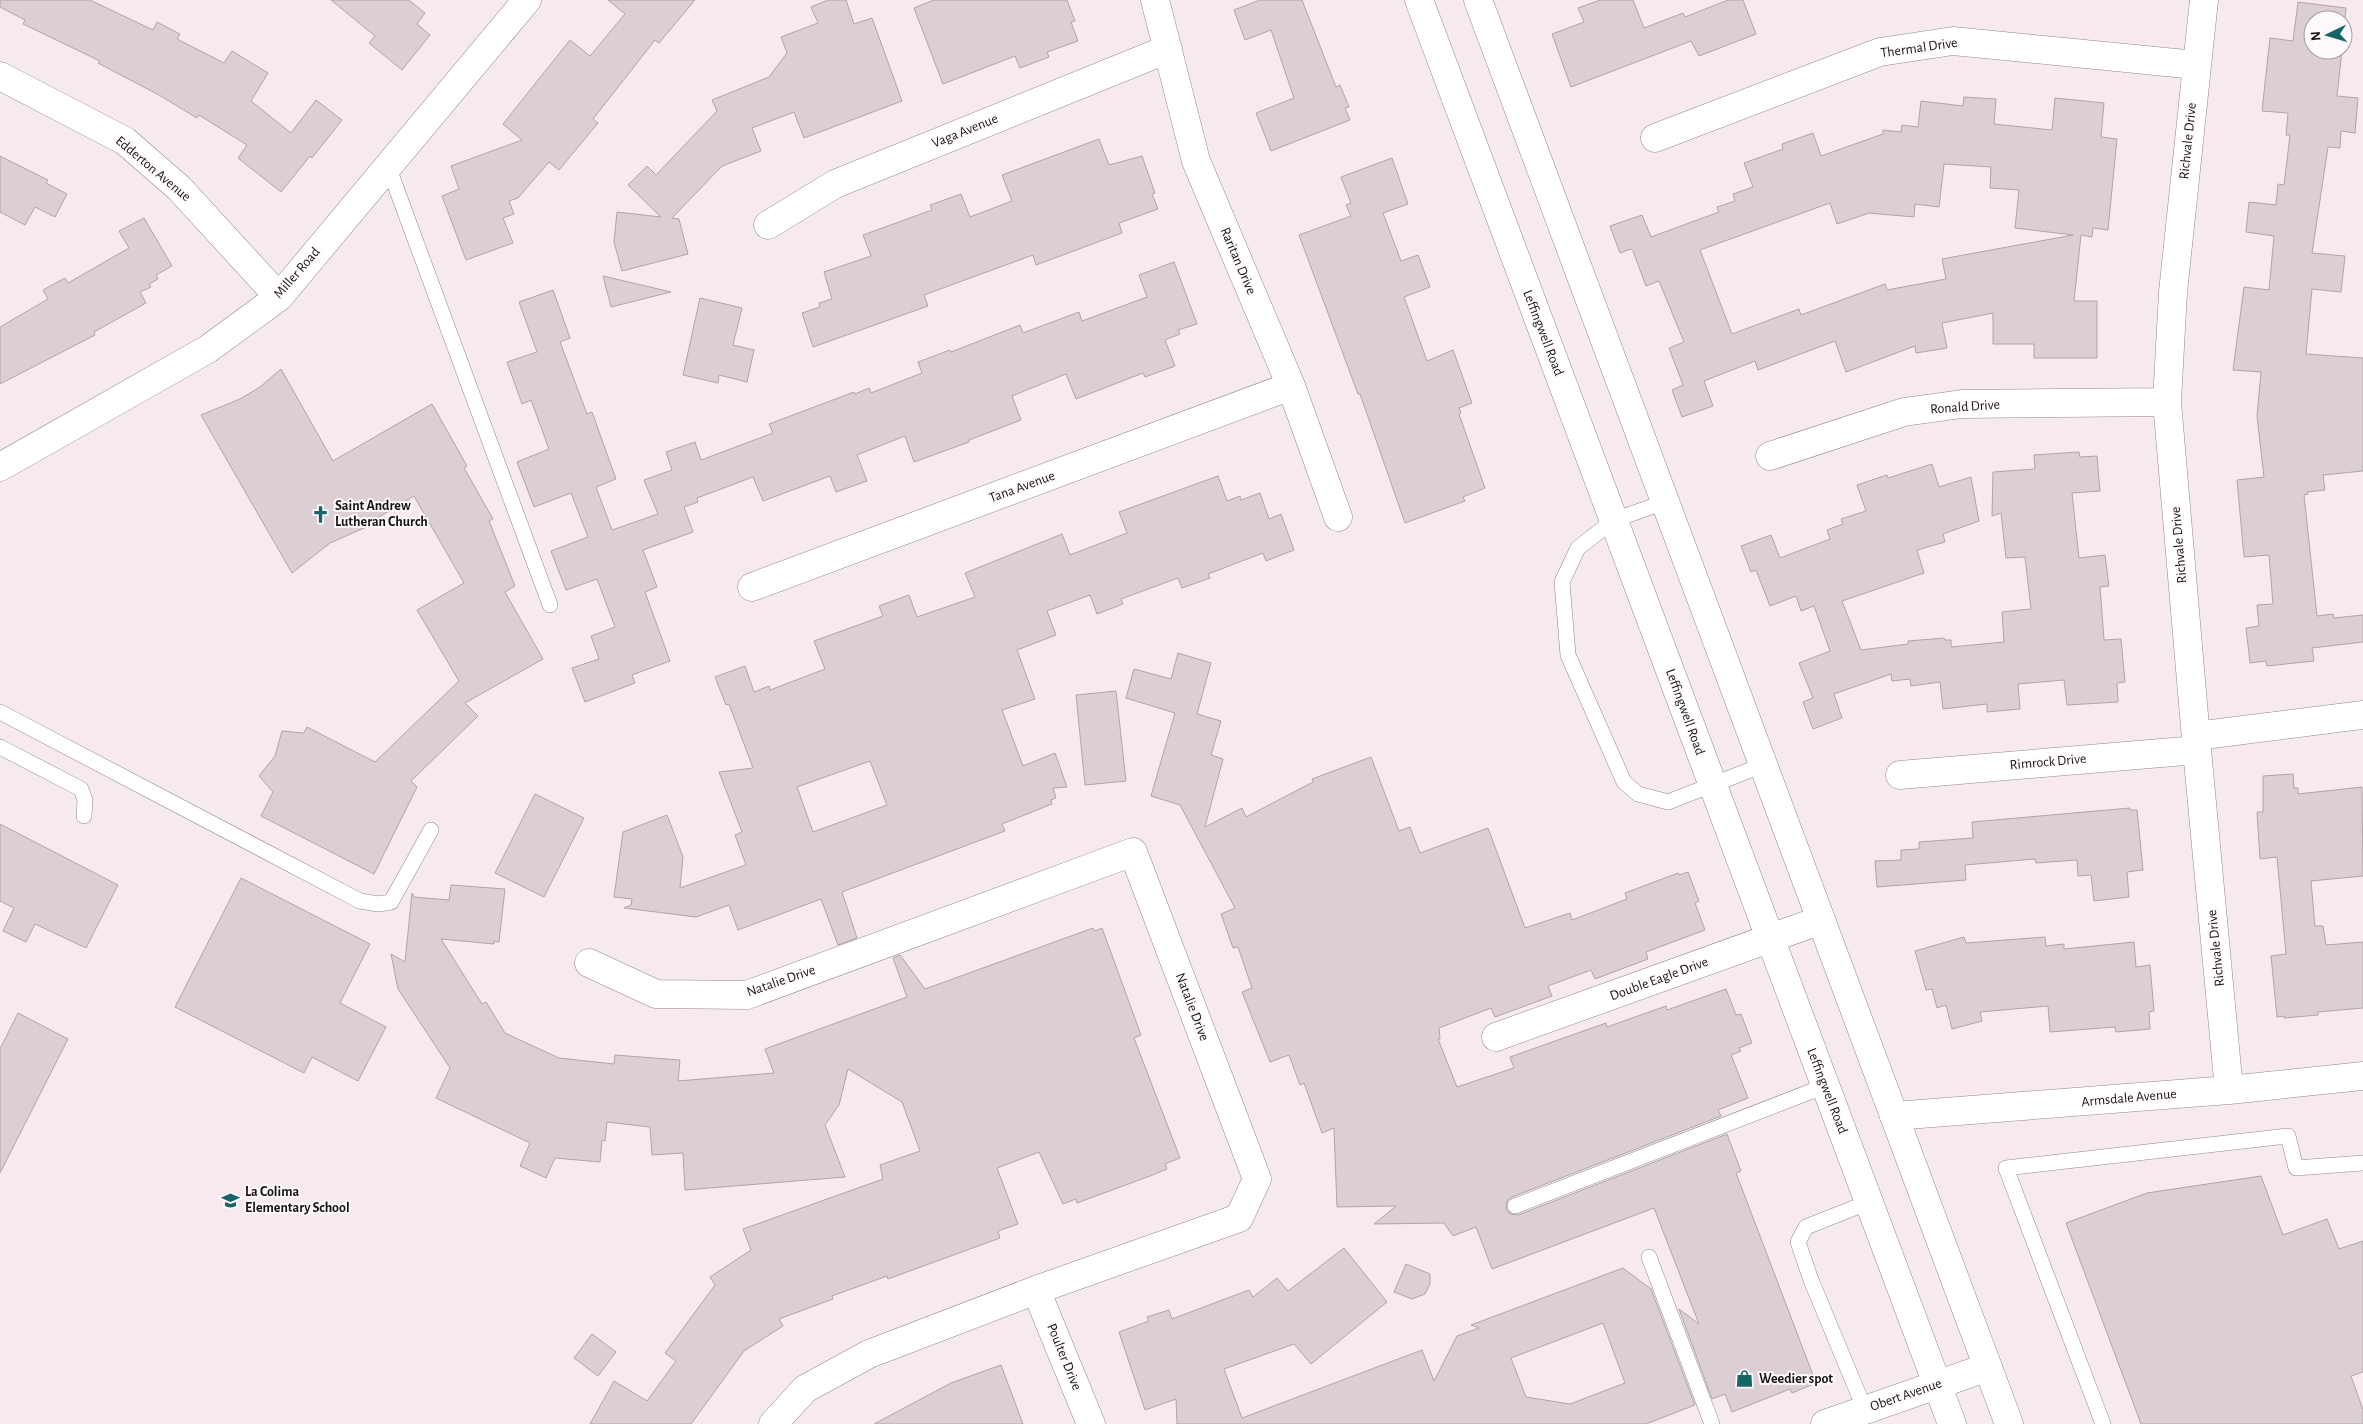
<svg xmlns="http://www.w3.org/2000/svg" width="2363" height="1424" font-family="'Alegreya Sans',sans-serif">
	<rect width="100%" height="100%" fill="#f6eaf0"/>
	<path fill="#dbcfd5" stroke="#afa4a9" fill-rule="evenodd" d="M 0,0 L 90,0 L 153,30 L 157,22 L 180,34 L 177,39 L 224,63 L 232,51 L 268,73 L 251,101 L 291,133 L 316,100 L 342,120 L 312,158 L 310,156 L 281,192 L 238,158 L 247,145 L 199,115 L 197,118 L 159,95 L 98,63 L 100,61 L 23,24 L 25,20 L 0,7 Z
		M 331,0 L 409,0 L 425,13 L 417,24 L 430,35 L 402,70 L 369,43 L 375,36 Z
		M 608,0 L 695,0 L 659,43 L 655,40 L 593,119 L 598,123 L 559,170 L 549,162 L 518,198 L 509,201 L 514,214 L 503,218 L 513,243 L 466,260 L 442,196 L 459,189 L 451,166 L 522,140 L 503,124 L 570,40 L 590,56 L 625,14 Z
		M 828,0 L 846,0 L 854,24 L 872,18 L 902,101 L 804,138 L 794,112 L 752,128 L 761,151 L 722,166 L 672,218 L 679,219 L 688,254 L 622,271 L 614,242 L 617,212 L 661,217 L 628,185 L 647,166 L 656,175 L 717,111 L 712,100 L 769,77 L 787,53 L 781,37 L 818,23 L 811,7 Z
		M 934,0 L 1067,0 L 1075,21 L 1071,22 L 1078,41 L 1047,52 L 1049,57 L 1020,68 L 1015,56 L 943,84 L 914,8 Z
		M 1260,0 L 1302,0 L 1336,87 L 1340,85 L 1349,107 L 1345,108 L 1350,120 L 1271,151 L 1256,113 L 1294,98 L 1271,30 L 1245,40 L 1234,10 Z
		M 1600,0 L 1633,0 L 1644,28 L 1683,13 L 1685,17 L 1728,0 L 1743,0 L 1756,34 L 1699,56 L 1691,41 L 1571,87 L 1552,34 L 1584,22 L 1578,8 Z
		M 2298,2 L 2346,8 L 2343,39 L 2343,20 L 2313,20 L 2313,50 L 2342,50 L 2337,96 L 2358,98 L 2355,133 L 2341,131 L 2340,148 L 2328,147 L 2312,253 L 2345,256 L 2341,292 L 2312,289 L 2306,354 L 2363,358 L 2363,471 L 2323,475 L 2325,490 L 2307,492 L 2308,494 L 2304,495 L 2317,616 L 2333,614 L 2334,618 L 2363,615 L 2363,642 L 2312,648 L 2314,661 L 2267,666 L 2266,661 L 2250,663 L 2246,628 L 2259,626 L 2257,605 L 2273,604 L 2269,555 L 2244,557 L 2237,480 L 2264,477 L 2257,416 L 2261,372 L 2233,370 L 2244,287 L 2269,290 L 2274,236 L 2246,232 L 2249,202 L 2276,205 L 2278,184 L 2284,185 L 2290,135 L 2286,135 L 2288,113 L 2262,111 L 2270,38 L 2293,41 Z
		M 1964,97 L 1996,99 L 1994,124 L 2052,130 L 2055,98 L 2104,103 L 2101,137 L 2117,139 L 2108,230 L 2093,228 L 2092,237 L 2081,235 L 2074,301 L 2097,301 L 2097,358 L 2034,358 L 2034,344 L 1993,344 L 1993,313 L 1942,323 L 1947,348 L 1916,353 L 1915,346 L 1846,372 L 1835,341 L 1758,370 L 1755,361 L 1704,381 L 1713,406 L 1682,417 L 1672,390 L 1683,385 L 1669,348 L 1684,342 L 1659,281 L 1646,286 L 1633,251 L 1631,249 L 1620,253 L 1610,226 L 1642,215 L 1651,237 L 1719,212 L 1717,207 L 1735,201 L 1733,194 L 1753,187 L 1744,163 L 1783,149 L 1782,144 L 1813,133 L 1821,156 L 1883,134 L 1883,130 L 1901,132 L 1902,125 L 1918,127 L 1921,101 L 1963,106 ZM 1944,164 L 1991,167 L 1990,188 L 2019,190 L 2015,228 L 2073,235 L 1942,259 L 1946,279 L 1887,290 L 1885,284 L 1801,315 L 1799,309 L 1732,334 L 1700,250 L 1830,203 L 1837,224 L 1869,213 L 1914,217 L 1915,204 L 1939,207 Z
		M 1099,139 L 1109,165 L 1142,156 L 1155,193 L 1152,194 L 1158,209 L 1119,223 L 1122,233 L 1036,265 L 1033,255 L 924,295 L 928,306 L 813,347 L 802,313 L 820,307 L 819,303 L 832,299 L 824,272 L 871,256 L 863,235 L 932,210 L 930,205 L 961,194 L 970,217 L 1012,201 L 1002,175 Z
		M 0,156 L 48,180 L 46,183 L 67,194 L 55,217 L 35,207 L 25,225 L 0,212 Z
		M 1392,158 L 1408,204 L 1383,213 L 1401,261 L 1418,255 L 1430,287 L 1404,297 L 1427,361 L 1453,350 L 1472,403 L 1459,408 L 1461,413 L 1459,414 L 1485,488 L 1463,497 L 1465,501 L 1405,523 L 1360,394 L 1358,394 L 1299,235 L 1351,216 L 1346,205 L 1351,203 L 1341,177 Z
		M 144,218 L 172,266 L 156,275 L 158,279 L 149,284 L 151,287 L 140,292 L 146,303 L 94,332 L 95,335 L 0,384 L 0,327 L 48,299 L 43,290 L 65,278 L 68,283 L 129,248 L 119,231 Z
		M 1174,262 L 1197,324 L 1178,330 L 1180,334 L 1165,340 L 1175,366 L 1145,377 L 1143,373 L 1076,399 L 1066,374 L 1012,396 L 1021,420 L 969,440 L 969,442 L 914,462 L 905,436 L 857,455 L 867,481 L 836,492 L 830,476 L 763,501 L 753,477 L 697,498 L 698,502 L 684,507 L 693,532 L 643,550 L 657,587 L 645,592 L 670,661 L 632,675 L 635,683 L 585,702 L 572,668 L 599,659 L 591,636 L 615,627 L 597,579 L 566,590 L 551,551 L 588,537 L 571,493 L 534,507 L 517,462 L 549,449 L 531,400 L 522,404 L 507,362 L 537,352 L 519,302 L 553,290 L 570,338 L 560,342 L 587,414 L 592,412 L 616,479 L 596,487 L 612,530 L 658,514 L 644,480 L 672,470 L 666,452 L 695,442 L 701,460 L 773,433 L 769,424 L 854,392 L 855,394 L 869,388 L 871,393 L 922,373 L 918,362 L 950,350 L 951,352 L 1020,325 L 1023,333 L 1079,312 L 1082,321 L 1147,297 L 1139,275 Z
		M 603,276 L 671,292 L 611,307 Z
		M 700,298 L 742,308 L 733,345 L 754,350 L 747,382 L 719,375 L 718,383 L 683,375 Z
		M 281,369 L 333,461 L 432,404 L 467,466 L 464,468 L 493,519 L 489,521 L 515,586 L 505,592 L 543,659 L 465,703 L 478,716 L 411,781 L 417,787 L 374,874 L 261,816 L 273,792 L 259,776 L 275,756 L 282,731 L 304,733 L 307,727 L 375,762 L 459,681 L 417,610 L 464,583 L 414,496 L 369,523 L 371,525 L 330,543 L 292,573 L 201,415 L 240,399 L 260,387 Z
		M 2079,452 L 2080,457 L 2097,456 L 2100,491 L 2072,493 L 2079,558 L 2105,555 L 2109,586 L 2100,587 L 2104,640 L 2121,639 L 2125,682 L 2117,683 L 2118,702 L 2067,705 L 2064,680 L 2018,684 L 2020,709 L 1987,712 L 1987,704 L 1943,709 L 1940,682 L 1911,686 L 1910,679 L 1892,681 L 1891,674 L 1834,694 L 1842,718 L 1813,729 L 1803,702 L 1813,698 L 1799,663 L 1830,651 L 1814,606 L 1801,611 L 1796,596 L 1770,606 L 1756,570 L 1751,572 L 1741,546 L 1771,535 L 1780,558 L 1830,539 L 1827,530 L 1843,524 L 1841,519 L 1866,511 L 1857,485 L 1887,475 L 1888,478 L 1932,464 L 1939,487 L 1971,477 L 1979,521 L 1943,534 L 1945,542 L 1917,550 L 1924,573 L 1842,601 L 1861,650 L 1908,644 L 1908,641 L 1944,638 L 1945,640 L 1951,640 L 1951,647 L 2004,642 L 2002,612 L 2031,609 L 2025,557 L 2006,558 L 2001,513 L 1992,516 L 1993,472 L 2035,469 L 2034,455 Z
		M 1218,476 L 1227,501 L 1240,496 L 1241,500 L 1260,493 L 1269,519 L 1281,514 L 1294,550 L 1266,561 L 1263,553 L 1208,574 L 1210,578 L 1182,588 L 1178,578 L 1121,599 L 1123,604 L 1097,614 L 1090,595 L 1047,611 L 1056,635 L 1017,650 L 1035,699 L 1002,710 L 1023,766 L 1055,753 L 1067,787 L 1053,788 L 1056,798 L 1051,800 L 1052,804 L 1002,824 L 1005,831 L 842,892 L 857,938 L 838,945 L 821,899 L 738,930 L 729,905 L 696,917 L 624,908 L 631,905 L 632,899 L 614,897 L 623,832 L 667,815 L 683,857 L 680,888 L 746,865 L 735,835 L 742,832 L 719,772 L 753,768 L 729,704 L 726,705 L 715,677 L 745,666 L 754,692 L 769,686 L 770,690 L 825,669 L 814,641 L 883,616 L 879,606 L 909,595 L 917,617 L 975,597 L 965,573 L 1062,534 L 1070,555 L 1127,533 L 1119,512 ZM 870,761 L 887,805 L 813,832 L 797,787 Z
		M 1178,653 L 1211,663 L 1197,714 L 1221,721 L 1211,755 L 1223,759 L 1205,827 L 1242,808 L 1246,817 L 1313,782 L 1312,779 L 1371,757 L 1399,831 L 1410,827 L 1420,853 L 1488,828 L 1525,928 L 1570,913 L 1572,920 L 1627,899 L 1625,893 L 1678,873 L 1679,875 L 1688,872 L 1699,901 L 1695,903 L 1705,930 L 1646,952 L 1648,959 L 1595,979 L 1591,970 L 1548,986 L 1552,996 L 1495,1017 L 1491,1008 L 1439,1028 L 1440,1039 L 1438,1039 L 1457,1087 L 1514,1068 L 1510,1057 L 1606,1023 L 1607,1027 L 1666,1006 L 1667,1010 L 1726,989 L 1736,1015 L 1741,1014 L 1752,1043 L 1739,1048 L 1741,1051 L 1731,1055 L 1748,1098 L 1718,1110 L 1721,1116 L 1512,1197 L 1507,1201 L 1506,1209 L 1510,1214 L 1518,1215 L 1727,1134 L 1741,1171 L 1736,1173 L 1816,1383 L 1792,1393 L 1790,1389 L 1732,1412 L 1725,1394 L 1712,1399 L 1679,1309 L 1699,1324 L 1654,1208 L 1492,1269 L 1476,1227 L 1453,1236 L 1444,1223 L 1374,1224 L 1396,1206 L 1337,1207 L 1334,1128 L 1322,1133 L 1304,1083 L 1300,1085 L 1289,1055 L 1270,1062 L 1242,992 L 1252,988 L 1238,947 L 1233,948 L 1221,914 L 1235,908 L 1180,805 L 1151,796 L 1175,713 L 1126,698 L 1134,669 L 1171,679 Z
		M 1116,691 L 1126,781 L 1085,785 L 1076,695 Z
		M 2293,774 L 2294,788 L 2298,788 L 2298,794 L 2362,787 L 2363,876 L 2311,881 L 2315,926 L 2323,926 L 2326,945 L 2363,942 L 2363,1008 L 2318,1012 L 2318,1015 L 2284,1018 L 2284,1016 L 2277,1017 L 2271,956 L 2286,954 L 2277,857 L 2260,859 L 2257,812 L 2263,812 L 2263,776 Z
		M 535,794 L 584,818 L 544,897 L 495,873 Z
		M 2130,808 L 2130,810 L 2137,810 L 2143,870 L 2127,872 L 2129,897 L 2094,901 L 2091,875 L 2078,876 L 2077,860 L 2036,863 L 2035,859 L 1965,865 L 1966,880 L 1877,887 L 1875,861 L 1901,860 L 1901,850 L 1919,849 L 1919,842 L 1973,838 L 1972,822 Z
		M 0,824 L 118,885 L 86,948 L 35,924 L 26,942 L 3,931 L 14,908 L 0,901 Z
		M 241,878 L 370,944 L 340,1003 L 386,1027 L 358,1081 L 312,1057 L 304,1073 L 175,1007 Z
		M 451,885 L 505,889 L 499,942 L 494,941 L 494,944 L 441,939 L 482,1004 L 486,1002 L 505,1033 L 559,1058 L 614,1064 L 615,1055 L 680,1060 L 678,1081 L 774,1073 L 765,1049 L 907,997 L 893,958 L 900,955 L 925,989 L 1093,928 L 1095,931 L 1102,928 L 1141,1035 L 1134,1038 L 1180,1158 L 1165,1164 L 1167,1169 L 1150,1176 L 1077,1203 L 1076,1199 L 1063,1204 L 1039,1152 L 997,1168 L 1018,1224 L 998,1231 L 1000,1238 L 888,1279 L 887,1276 L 832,1296 L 833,1299 L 779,1319 L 783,1326 L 744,1351 L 691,1424 L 590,1424 L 614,1381 L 647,1401 L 676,1361 L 665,1353 L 715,1285 L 710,1277 L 751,1250 L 743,1229 L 883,1179 L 880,1165 L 920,1151 L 902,1102 L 848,1069 L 839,1105 L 825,1125 L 845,1177 L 685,1190 L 683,1153 L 652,1155 L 650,1127 L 607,1122 L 605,1141 L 602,1140 L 600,1162 L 555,1158 L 546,1178 L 520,1166 L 530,1143 L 436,1098 L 450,1068 L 398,989 L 391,954 L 405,962 L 412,893 L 414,897 L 449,900 Z
		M 1964,937 L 1966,943 L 2045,937 L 2046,946 L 2064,944 L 2064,949 L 2134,942 L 2136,967 L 2150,965 L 2154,1011 L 2149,1012 L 2150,1029 L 2116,1032 L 2115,1027 L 2050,1032 L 2048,1006 L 1980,1012 L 1982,1021 L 1952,1029 L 1946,1005 L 1937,1008 L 1932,989 L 1926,990 L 1915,951 Z
		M 18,1013 L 68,1039 L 0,1173 L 0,1049 Z
		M 2261,1176 L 2283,1235 L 2327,1219 L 2339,1249 L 2363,1241 L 2363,1372 L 2351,1376 L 2363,1410 L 2363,1424 L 2141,1424 L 2066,1223 L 2147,1193 Z
		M 1344,1248 L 1387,1302 L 1311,1364 L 1294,1344 L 1224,1369 L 1242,1418 L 1422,1350 L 1434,1381 L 1457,1336 L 1479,1328 L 1471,1325 L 1623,1268 L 1651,1289 L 1695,1405 L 1646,1424 L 1177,1424 L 1176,1399 L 1145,1410 L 1119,1332 L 1149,1321 L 1147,1317 L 1169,1310 L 1172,1319 L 1249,1290 L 1253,1297 L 1277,1278 L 1288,1291 ZM 1603,1323 L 1625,1383 L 1570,1404 L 1526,1397 L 1511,1358 Z
		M 1406,1264 L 1430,1274 L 1430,1284 L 1425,1294 L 1412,1299 L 1394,1292 Z
		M 592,1334 L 616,1352 L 598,1376 L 574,1358 Z
		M 1001,1365 L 1023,1424 L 874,1424 L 951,1383 Z"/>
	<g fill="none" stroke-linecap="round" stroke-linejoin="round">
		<defs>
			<path id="service" d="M 388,166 L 550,605
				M 1665,502 L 1614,520 L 1578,548 L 1562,582 L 1568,655 L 1624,782 L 1638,794 L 1668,802 L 1763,765
				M 0,712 L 360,901 L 378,904 L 391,902 L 431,830
				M 0,747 L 81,789 L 85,800 L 84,816
				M 1515,1206 L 1825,1086
				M 1649,1257 L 1712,1424
				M 1865,1410 L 1811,1280 L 1798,1242 L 1806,1227 L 1869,1202
				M 2103,1424 L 2006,1168 L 2288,1136 L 2296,1168 L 2363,1163"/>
			<path id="minor" d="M 1155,0 L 1196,161 L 1291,386 L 1338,517
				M 2204,0 L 2173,292 L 2167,402 L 2197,750 L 2229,1090
				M 0,76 L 125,141 L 179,188 L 279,297
				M 1655,138 L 1880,52 L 1953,41 L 2196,65
				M 768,225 L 835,184 L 1168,49
				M 1770,456 L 1904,412 L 1962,404 L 2167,402
				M 0,467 L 208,349 L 279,297 L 527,0
				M 752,587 L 1291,386
				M 2196,736 L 2363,715
				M 1900,775 L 2197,750
				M 589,963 L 656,994 L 747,995 L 1133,852 L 1257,1179 L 1239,1218 L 1036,1290 L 869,1354 L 805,1389 L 773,1424
				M 1496,1037 L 1821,920
				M 1894,1116 L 2229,1090 L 2363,1076
				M 1036,1290 L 1091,1424
				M 1825,1424 L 1988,1367"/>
			<path id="secondary" d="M 1419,0 L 1952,1424
				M 1478,0 L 2009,1424"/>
		</defs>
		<use href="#service" stroke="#92878c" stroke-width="16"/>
		<use href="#minor" stroke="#92878c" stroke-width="29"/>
		<use href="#secondary" stroke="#92878c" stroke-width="29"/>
		<use href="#service" stroke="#fff" stroke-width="15"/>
		<use href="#minor" stroke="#fff" stroke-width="28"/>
		<use href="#secondary" stroke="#fff" stroke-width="28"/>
	</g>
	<defs>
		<symbol id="church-bare" viewBox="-9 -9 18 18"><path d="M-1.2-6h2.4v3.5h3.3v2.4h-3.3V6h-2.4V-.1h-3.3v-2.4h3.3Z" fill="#176667" stroke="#fef9fc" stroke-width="2.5" paint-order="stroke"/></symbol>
		<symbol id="school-bare" viewBox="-9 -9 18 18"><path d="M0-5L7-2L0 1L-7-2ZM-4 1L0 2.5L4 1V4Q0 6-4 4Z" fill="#176667" stroke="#fef9fc" stroke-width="2.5" paint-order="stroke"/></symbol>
		<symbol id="shop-bare" viewBox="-9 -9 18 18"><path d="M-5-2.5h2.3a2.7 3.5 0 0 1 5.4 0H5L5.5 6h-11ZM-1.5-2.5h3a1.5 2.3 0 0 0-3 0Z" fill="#176667" stroke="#fef9fc" stroke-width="2.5" paint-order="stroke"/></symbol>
	</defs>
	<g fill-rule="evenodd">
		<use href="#church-bare" x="308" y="502" width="25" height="25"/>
		<use href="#school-bare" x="218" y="1188" width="25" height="25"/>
		<use href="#shop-bare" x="1732" y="1366" width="25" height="25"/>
	</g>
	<g text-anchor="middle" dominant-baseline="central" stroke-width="4" stroke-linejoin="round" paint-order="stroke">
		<g font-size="14" fill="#181416" stroke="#fef9fc">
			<text transform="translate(1919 48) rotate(-8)">Thermal Drive</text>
			<text transform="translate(965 131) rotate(-22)">Vaga Avenue</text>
			<text transform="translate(2188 141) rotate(-84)">Richvale Drive</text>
			<text transform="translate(153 169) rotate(40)">Edderton Avenue</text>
			<text transform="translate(1238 261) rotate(67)">Raritan Drive</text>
			<text transform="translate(297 273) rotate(-49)">Miller Road</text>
			<text transform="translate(1543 333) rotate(69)">Leffingwell Road</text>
			<text transform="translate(1965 407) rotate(-4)">Ronald Drive</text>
			<text transform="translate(1022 487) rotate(-20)">Tana Avenue</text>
			<text transform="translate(2179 545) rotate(-95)">Richvale Drive</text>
			<text transform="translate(1685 712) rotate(70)">Leffingwell Road</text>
			<text transform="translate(2048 762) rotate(-5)">Rimrock Drive</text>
			<text transform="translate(2216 948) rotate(-96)">Richvale Drive</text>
			<text transform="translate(1659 979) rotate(-20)">Double Eagle Drive</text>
			<text transform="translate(781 981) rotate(-19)">Natalie Drive</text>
			<text transform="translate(1192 1007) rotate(69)">Natalie Drive</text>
			<text transform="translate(1827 1091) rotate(69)">Leffingwell Road</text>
			<text transform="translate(2129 1098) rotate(-5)">Armsdale Avenue</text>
			<text transform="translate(1064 1357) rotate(68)">Poulter Drive</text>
			<text transform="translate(1906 1395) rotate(-19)">Obert Avenue</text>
		</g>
		<g font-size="14" font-weight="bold" fill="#181416" stroke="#fef9fc" text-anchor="start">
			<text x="335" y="506">Saint Andrew<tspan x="335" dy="16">Lutheran Church</tspan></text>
			<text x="245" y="1192">La Colima<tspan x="245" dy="16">Elementary School</tspan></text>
			<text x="1759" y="1379">Weedier spot</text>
		</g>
	</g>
	<g transform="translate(2328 35) rotate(265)"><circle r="24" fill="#fef9fc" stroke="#a29da0"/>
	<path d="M0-4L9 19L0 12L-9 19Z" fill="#176667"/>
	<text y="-8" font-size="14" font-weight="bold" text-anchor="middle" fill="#181416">N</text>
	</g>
</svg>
